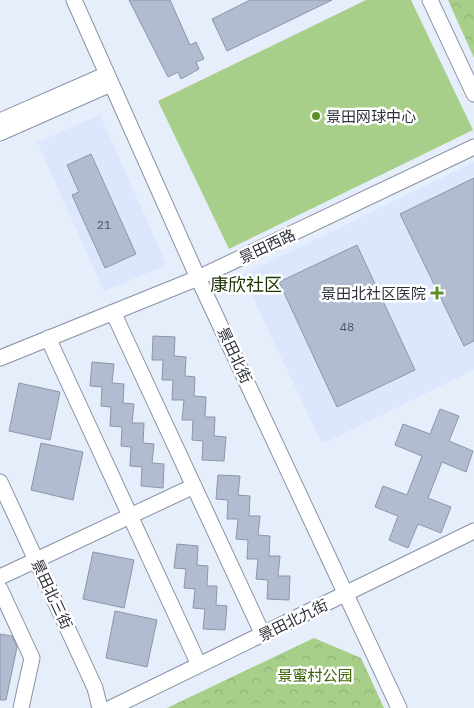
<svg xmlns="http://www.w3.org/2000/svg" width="474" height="708" font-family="'IBM Plex Sans','Noto Sans SC',sans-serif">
	<defs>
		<pattern id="park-crowns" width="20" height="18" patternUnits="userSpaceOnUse" patternTransform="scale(1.25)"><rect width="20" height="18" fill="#a8cf89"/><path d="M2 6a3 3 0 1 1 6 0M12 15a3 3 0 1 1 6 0" fill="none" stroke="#91b277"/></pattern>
	</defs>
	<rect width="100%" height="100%" fill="#e7eefb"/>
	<path fill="#dce7fe" d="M 100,115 L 167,265 L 104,291 L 37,142 Z
		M 474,162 L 474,370 L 322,444 L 242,275 Z"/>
	<path fill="url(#park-crowns)" d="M 448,0 L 474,0 L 474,58 Z
		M 314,638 L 361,658 L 384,708 L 167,708 Z"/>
	<path fill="#a8cf89" d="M 366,0 L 411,0 L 473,130 L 229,249 L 158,101 Z"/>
	<path fill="#b1bcd0" stroke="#8c96a9" d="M 129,0 L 170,0 L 190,45 L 196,42 L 204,59 L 196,62 L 199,69 L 181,79 L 178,72 L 168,77 Z
		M 250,0 L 332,0 L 227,51 L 212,19 Z
		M 91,154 L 136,254 L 105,268 L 72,195 L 79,192 L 67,165 Z
		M 474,178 L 474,341 L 464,346 L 400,214 Z
		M 357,245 L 415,370 L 337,407 L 279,282 Z
		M 153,336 L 175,337 L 174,356 L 186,357 L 185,376 L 195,377 L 194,396 L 206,397 L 205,417 L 215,417 L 214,436 L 226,437 L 224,461 L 202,460 L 203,441 L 192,440 L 193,420 L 182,420 L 184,400 L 172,400 L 173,380 L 162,380 L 163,360 L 152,360 Z
		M 92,362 L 114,364 L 112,383 L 124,384 L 123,403 L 134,404 L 132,423 L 144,423 L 143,443 L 154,444 L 152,463 L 164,464 L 163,488 L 141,486 L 142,467 L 130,466 L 131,447 L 121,446 L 122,427 L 110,426 L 111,407 L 101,406 L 102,387 L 90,386 Z
		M 19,383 L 60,392 L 50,440 L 9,431 Z
		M 440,409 L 459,416 L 449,441 L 473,451 L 466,472 L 442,462 L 428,498 L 451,507 L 441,533 L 418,524 L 408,548 L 389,540 L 398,516 L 375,507 L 383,486 L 407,495 L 422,456 L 395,445 L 403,424 L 430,434 Z
		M 41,443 L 83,452 L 73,500 L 31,490 Z
		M 218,475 L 240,476 L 238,495 L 250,496 L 249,516 L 260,516 L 258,535 L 270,536 L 269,556 L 280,556 L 278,576 L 290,576 L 289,600 L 267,599 L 268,580 L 256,579 L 258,559 L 247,559 L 248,540 L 236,539 L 238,519 L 227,519 L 228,500 L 216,499 Z
		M 177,544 L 198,546 L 197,565 L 208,566 L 207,586 L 217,586 L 216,605 L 227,606 L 225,630 L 203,629 L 205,609 L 193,608 L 195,589 L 184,588 L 186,569 L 174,568 Z
		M 93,552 L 134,560 L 124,608 L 83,599 Z
		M 115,611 L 157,620 L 147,667 L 106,658 Z
		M 0,634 L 12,636 L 17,647 L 6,700 L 0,700 Z"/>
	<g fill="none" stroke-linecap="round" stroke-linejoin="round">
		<defs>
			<path id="minor" d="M 74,0 L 198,278 L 399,708
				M 430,0 L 474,94
				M 0,121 L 107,74
				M 0,133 L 111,84
				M 113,312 L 263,635
				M 48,338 L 199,665
				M 0,358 L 198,278 L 474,147
				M 0,482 L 95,688 L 100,708
				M 0,577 L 194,486
				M 0,589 L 32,658 L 21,708
				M 111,708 L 474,531"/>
		</defs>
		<use href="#minor" stroke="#8892a5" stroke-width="17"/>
		<use href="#minor" stroke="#fff" stroke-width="15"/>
	</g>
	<g fill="#5c8f27" stroke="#fff" stroke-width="2">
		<circle cx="316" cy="116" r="5"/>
		<path d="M434.5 285.5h5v5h5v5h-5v5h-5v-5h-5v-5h5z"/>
	</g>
	<g text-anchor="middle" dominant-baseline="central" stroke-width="5" stroke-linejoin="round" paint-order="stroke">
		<g font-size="12" fill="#4f5460">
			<text x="104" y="224">21</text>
			<text x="347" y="326">48</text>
		</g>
		<g font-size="15" fill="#2e323a" stroke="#fff" text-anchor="start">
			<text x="326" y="116">景田网球中心</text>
			<text x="426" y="293" text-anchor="end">景田北社区医院</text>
		</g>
		<g font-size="15" fill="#2e323a" stroke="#fff">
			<text transform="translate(267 246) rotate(-25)">景田西路</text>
			<text transform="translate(235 355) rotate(65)">景田北街</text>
			<text transform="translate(52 594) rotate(65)">景田北三街</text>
			<text transform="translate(293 620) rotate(-26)">景田北九街</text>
		</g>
		<g font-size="15" fill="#396204" stroke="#fff">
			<text x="315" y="675">景蜜村公园</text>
		</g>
		<g font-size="18" fill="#1d3502" stroke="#fff">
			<text x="246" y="284">康欣社区</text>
		</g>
	</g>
</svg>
